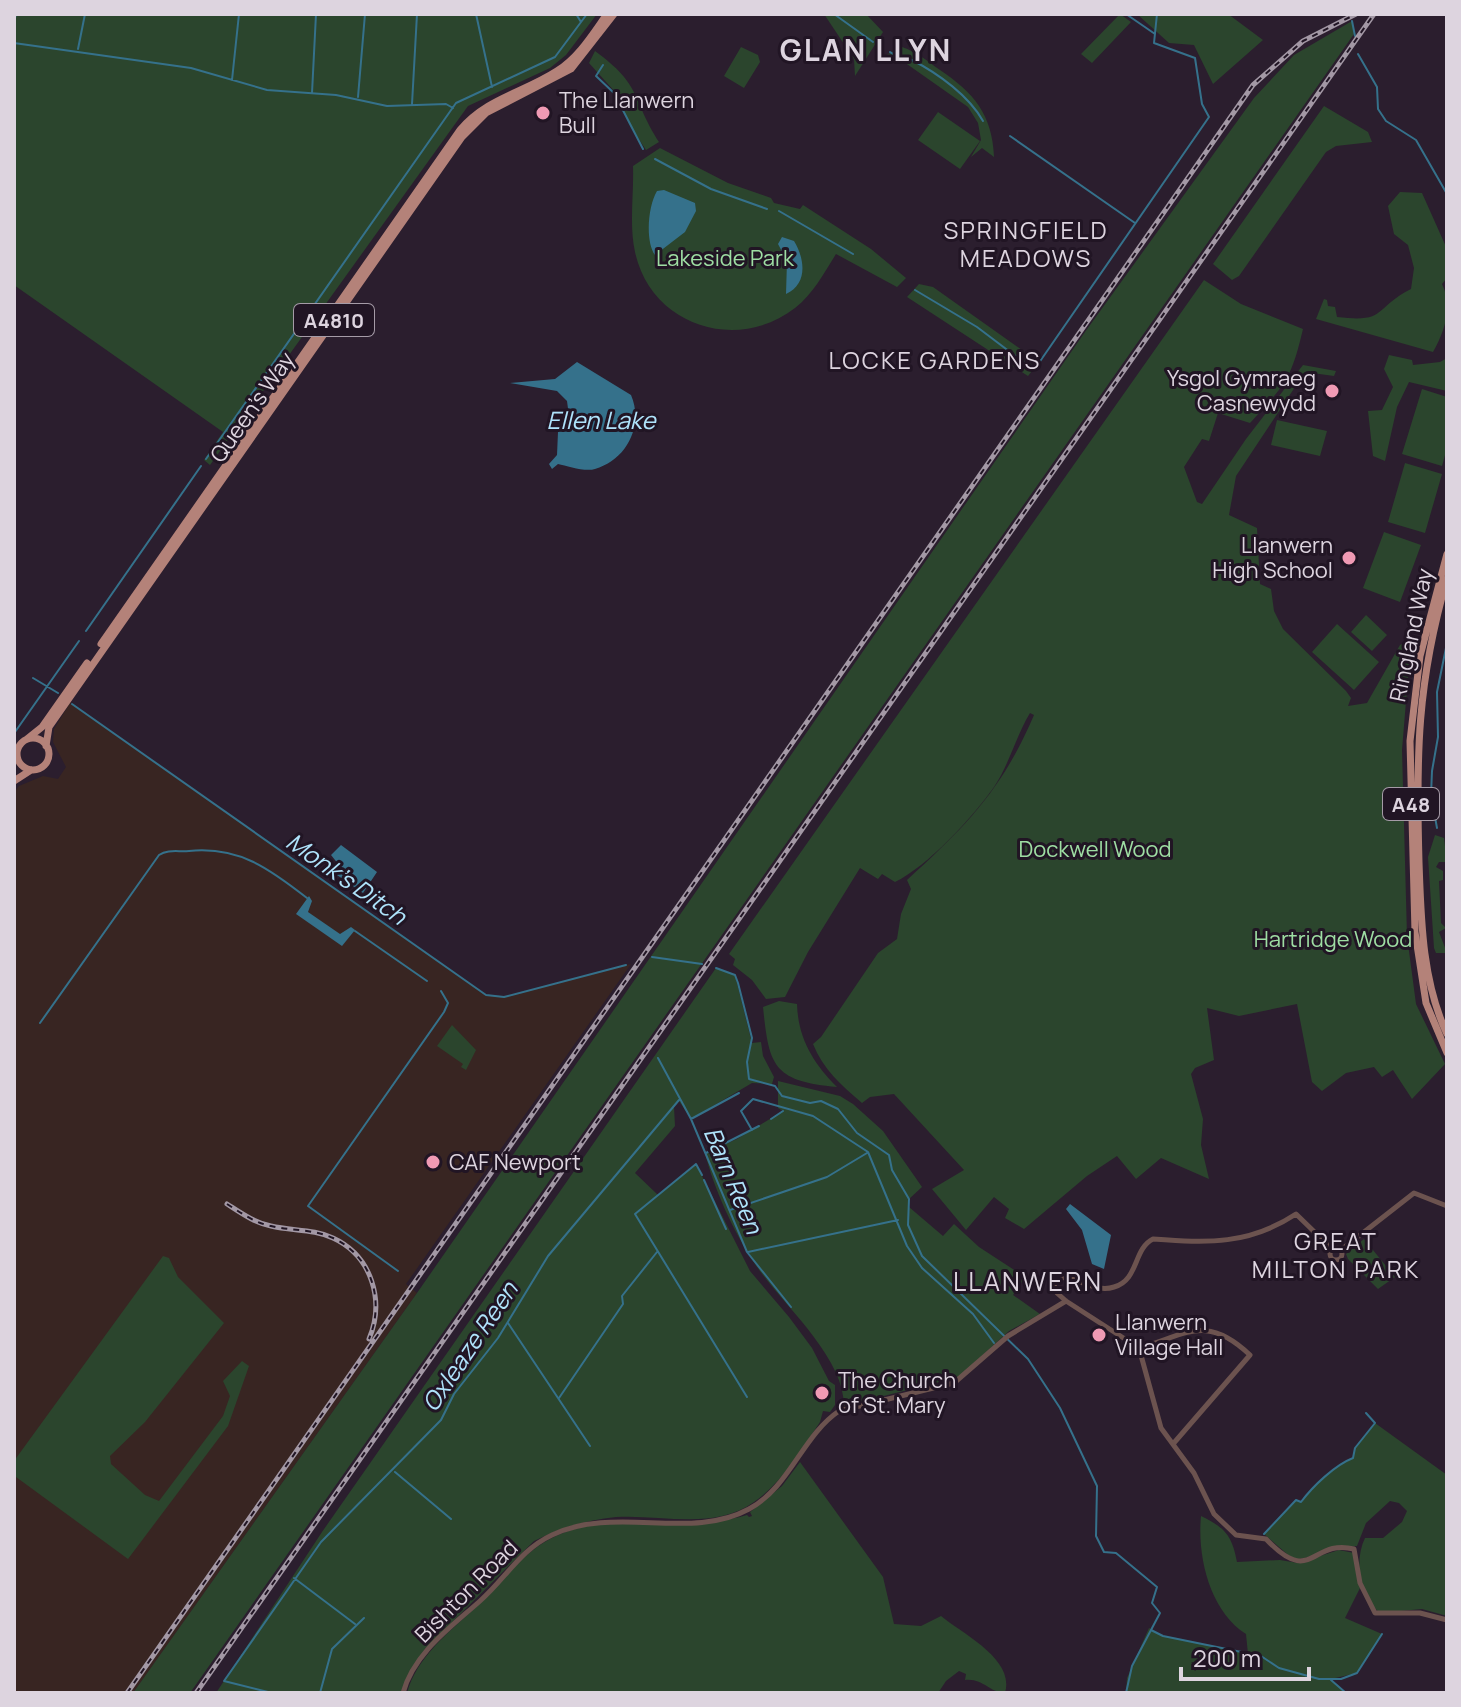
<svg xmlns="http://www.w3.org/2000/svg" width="1461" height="1707" font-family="Manrope,sans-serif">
	<rect width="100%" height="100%" fill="#2b1e2e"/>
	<path fill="#382522" d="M 70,703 L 486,995 L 504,997 L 631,964 L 406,1284 L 417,1293 L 133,1693 L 14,1693 L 14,792 L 19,786 L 43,776 L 58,779 L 66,767 L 53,742 L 54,729 Z"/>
	<path fill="#2b452d" d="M 14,14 L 597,14 L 566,55 L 550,68 L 468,106 L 210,465 L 204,460 L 223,432 L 14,285 Z
		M 824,14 L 866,14 L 883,32 L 855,76 L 854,59 Z
		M 1120,14 L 1131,22 L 1092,63 L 1081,54 Z
		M 1137,14 L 1228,14 L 1263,40 L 1213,84 L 1194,45 L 1169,43 Z
		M 1352,21 L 1354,34 L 190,1693 L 133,1693 L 417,1293 L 1085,332 L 1254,98 L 1294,55 Z
		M 741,47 L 758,55 L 760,62 L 744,88 L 724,76 Z
		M 902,47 C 917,52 927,61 940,70 C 974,93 992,114 994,157 L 982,148 L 971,157 L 981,140 L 978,123 L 968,107 L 904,62 L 880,58 Z
		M 595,51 C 643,86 631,98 659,142 L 646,150 L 629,124 L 616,93 L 589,63 Z
		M 1324,106 L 1368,132 L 1372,142 L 1336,146 L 1326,152 L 1239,276 L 1232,280 L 1213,264 Z
		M 938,112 L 980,141 L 960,169 L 918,140 Z
		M 660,148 L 728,183 L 771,198 L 774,203 L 800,209 L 803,205 L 871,249 L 906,278 L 897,287 L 836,254 C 824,273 813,294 795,308 C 737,353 651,326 635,252 C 629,225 634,194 633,166 Z
		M 1400,192 L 1422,193 L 1447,249 L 1447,278 L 1442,284 C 1453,306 1445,331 1433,352 L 1316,319 L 1324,299 L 1327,300 L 1328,306 L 1335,307 L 1337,317 C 1388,323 1372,309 1411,289 L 1414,268 L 1408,245 L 1394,234 L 1388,206 Z
		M 1204,280 L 1241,304 L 1303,329 C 1291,380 1285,385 1250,423 L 1218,413 L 1209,441 L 1202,439 L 1184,467 L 1197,502 L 1202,504 L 1246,439 L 1303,365 L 1336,371 L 1334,376 L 1305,372 L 1236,476 L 1229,515 L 1257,528 L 1260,584 L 1271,589 L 1274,611 L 1283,629 L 1346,691 L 1351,698 L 1348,706 L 1367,703 L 1400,645 L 1416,635 L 1408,677 L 1402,750 L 1407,936 L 1416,1004 L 1445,1064 L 1412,1099 L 1393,1070 L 1382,1077 L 1374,1067 L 1346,1073 L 1322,1091 L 1312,1082 L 1297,1004 L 1239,1016 L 1207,1008 L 1214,1060 L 1195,1068 L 1191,1074 L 1203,1119 L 1201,1145 L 1209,1179 L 1161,1158 L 1136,1179 L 1117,1156 L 1087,1176 L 1024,1229 L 1005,1218 L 1009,1209 L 994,1197 L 966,1230 L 932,1189 L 964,1170 L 894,1094 L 870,1097 L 862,1103 C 841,1085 823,1069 813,1044 L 821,1037 L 878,953 L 897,939 L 901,914 L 911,889 L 907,880 C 966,826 1002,790 1034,715 L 1030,713 C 1016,736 1009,765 994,787 C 973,817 928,866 895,882 L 882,874 L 878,879 L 860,868 L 808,952 L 785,997 L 766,999 L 752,980 L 733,965 L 735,959 L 729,954 Z
		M 919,284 L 933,287 L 1039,362 L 1028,376 L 907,297 Z
		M 1389,355 L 1412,360 L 1413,365 L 1440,362 L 1447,358 L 1447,391 L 1409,382 L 1397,407 L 1385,461 L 1373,456 L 1368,411 L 1382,410 L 1393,387 L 1384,369 Z
		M 1422,389 L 1447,397 L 1447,448 L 1442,466 L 1402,454 Z
		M 1277,420 L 1327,431 L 1320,456 L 1271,445 Z
		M 1405,463 L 1442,474 L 1425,533 L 1388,522 Z
		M 1384,532 L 1421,545 L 1400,602 L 1363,588 Z
		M 1366,615 L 1387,635 L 1372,651 L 1351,632 Z
		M 1337,624 L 1379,662 L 1354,690 L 1312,652 Z
		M 1435,835 L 1444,838 L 1447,862 L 1439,862 L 1436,867 L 1443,871 L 1443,880 L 1439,881 L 1441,923 L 1446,928 L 1439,932 L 1447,953 L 1436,953 L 1434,948 L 1428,857 Z
		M 716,968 L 735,975 L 752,1043 L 761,1042 L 763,1056 L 774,1077 L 772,1084 L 752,1083 L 691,1119 L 679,1101 L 674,1107 L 675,1126 L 635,1173 L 658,1195 L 696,1164 L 750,1271 L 789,1317 L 812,1348 L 829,1381 L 835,1385 L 835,1405 L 830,1412 L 823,1411 L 820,1422 C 801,1450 783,1482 754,1502 C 714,1531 661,1514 616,1517 C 586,1520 560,1528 534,1541 L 425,1649 L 400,1693 L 216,1693 L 322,1532 Z
		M 779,1001 L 797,1004 C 798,1038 813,1063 837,1087 C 773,1081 769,1066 763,1007 Z
		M 452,1025 L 476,1050 L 466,1070 L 461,1067 L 463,1064 L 437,1046 Z
		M 778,1081 L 840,1096 L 853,1104 L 883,1131 L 922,1187 L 909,1199 L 909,1207 L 943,1236 L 954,1224 L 979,1247 L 1025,1277 L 1013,1295 L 1040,1314 L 1009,1331 L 959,1377 L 844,1406 C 844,1355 780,1303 753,1261 C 733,1230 714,1189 705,1153 L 737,1139 L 783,1111 L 778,1108 Z
		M 1364,1239 L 1395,1277 L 1378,1289 L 1348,1259 L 1346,1254 Z
		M 163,1256 L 169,1258 L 178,1277 L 224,1323 L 145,1422 L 110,1456 L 111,1464 L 145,1495 L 159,1501 L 223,1416 L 230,1396 L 223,1381 L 242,1361 L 249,1366 L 228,1426 L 128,1559 L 16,1477 L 14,1461 Z
		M 1375,1423 L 1447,1475 L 1447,1616 L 1422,1609 L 1380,1613 C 1359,1596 1354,1560 1365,1538 L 1383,1538 L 1402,1522 L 1407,1511 L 1399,1503 L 1390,1501 L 1366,1523 L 1357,1546 C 1335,1546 1316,1557 1294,1560 L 1264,1534 L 1296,1500 L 1301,1502 C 1313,1485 1335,1465 1353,1458 L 1355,1448 Z
		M 800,1462 L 883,1577 L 894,1624 L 921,1626 L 941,1616 C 964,1635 1015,1659 1005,1693 C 990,1693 983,1678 965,1680 L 966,1674 L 959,1671 L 946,1681 L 938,1693 L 407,1693 C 417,1657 448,1633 474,1609 C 500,1586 518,1556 550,1539 C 611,1507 683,1534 747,1515 L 749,1517 L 752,1516 L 750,1512 L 782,1486 Z
		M 1201,1516 C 1225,1528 1232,1535 1237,1562 L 1280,1560 L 1298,1563 L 1339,1550 L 1354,1553 L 1360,1588 L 1345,1618 L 1382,1634 L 1357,1673 L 1331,1679 L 1346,1693 L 1126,1693 L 1127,1678 L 1149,1628 L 1163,1636 L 1248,1654 L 1246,1634 C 1210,1611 1197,1557 1201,1516 Z"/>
	<path fill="#35718b" d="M 664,190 L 695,203 L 696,211 L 685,232 L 655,255 C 645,241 648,206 657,191 Z
		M 782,237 L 794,241 C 805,259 808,284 786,294 L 787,261 L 778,244 Z
		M 577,362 L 631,395 C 644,425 627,460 595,469 C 585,472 567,466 558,464 L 552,469 L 549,464 L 557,455 L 558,432 L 569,416 L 567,401 L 557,391 L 510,383 L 555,379 Z
		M 341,845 L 377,872 L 363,893 L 337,875 L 339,865 L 331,855 Z
		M 309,896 L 312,901 L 308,912 L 340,934 L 351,927 L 355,930 L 342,946 L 296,914 Z
		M 1070,1204 L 1111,1235 L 1104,1269 L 1092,1264 L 1082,1230 L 1066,1209 Z"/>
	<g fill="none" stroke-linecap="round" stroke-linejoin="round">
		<path stroke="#35718b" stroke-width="2" d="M 476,14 L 492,87
			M 576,14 L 581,22
			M 834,14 L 873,42
			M 1126,14 L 1155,34
			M 1352,21 L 1355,36
			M 14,22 L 16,14
			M 14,43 L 191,68 L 267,90 L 336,95 L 387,106 L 446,104 L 453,108
			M 78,49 L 85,14
			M 890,52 C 898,58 905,56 912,60 C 939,74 969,96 983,121
			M 1358,54 L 1377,87 L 1378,109 L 1386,121 L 1416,140 L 1447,194
			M 603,65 L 596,76 L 614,93 L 643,149
			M 232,80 L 239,14
			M 312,93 L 316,14
			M 358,97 L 365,14
			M 412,104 L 417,14
			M 1010,136 L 1135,223
			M 655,159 L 711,189 L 767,209
			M 779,211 L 853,254
			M 915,290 L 977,327 L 1034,370 L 1209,117 L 1202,104 L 1195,58 L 1154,43 L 1157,14
			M 206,459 L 456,103 L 555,57 L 587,14
			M 86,631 L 201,466
			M 33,678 L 58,693
			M 72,704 L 486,995 L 504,997 L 626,965
			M 15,732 L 79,641
			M 1437,828 L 1431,795 L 1432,771 L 1438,737 L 1437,692 L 1447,643
			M 355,931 L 427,981
			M 652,957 L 702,964
			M 716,968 L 735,975 L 738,983 L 752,1038 L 747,1062 L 749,1079 L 775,1086 L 782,1096 L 810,1103 L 821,1101 L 838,1109 L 857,1133 L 889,1155 L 892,1170 L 909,1199 L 908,1225 L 922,1256 L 1028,1359 L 1060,1408 L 1097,1486 L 1096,1536 L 1104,1552 L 1116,1553 L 1157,1587 L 1152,1603 L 1160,1613 L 1132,1666 L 1126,1693
			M 40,1023 L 159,855 C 168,849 178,852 189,851 C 239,846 270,869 307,898
			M 658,1058 L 691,1119 L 747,1252 L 791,1307
			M 691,1119 L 739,1093
			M 771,1119 L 783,1111
			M 752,1130 L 741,1111 L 753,1099 L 813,1116 L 868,1152 L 907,1246 L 922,1268 L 973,1314 L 994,1343
			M 706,1153 L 759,1126
			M 702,1175 L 696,1164 L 635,1214 L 747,1397
			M 704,1180 L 726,1229
			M 730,1210 L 827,1177 L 867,1153
			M 748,1252 L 898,1220
			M 398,1271 L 308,1206 L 444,1012 L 448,1003 L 441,991
			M 508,1323 L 590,1446
			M 559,1398 L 623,1304 L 622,1296 L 657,1252
			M 395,1472 L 451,1519
			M 1264,1534 L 1296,1500 L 1301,1502 C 1313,1486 1335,1465 1353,1458 L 1355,1448 L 1375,1423 L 1366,1413
			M 294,1578 L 355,1624
			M 1151,1630 L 1163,1636 L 1261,1656 L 1279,1668 L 1319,1679 L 1341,1679 L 1357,1673 L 1382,1634
			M 1331,1680 L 1346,1693
			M 272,1693 L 224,1681 L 321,1542 L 441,1420 L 454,1394 L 498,1338 L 548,1256 L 679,1100
			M 320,1693 L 332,1649 L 364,1618"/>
		<path stroke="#6c534f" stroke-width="5" d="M1330 1254a6 6 0 1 1 12 0a6 6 0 1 1-12 0Z
			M 1341,1250 L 1414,1193 L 1447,1206
			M 1139,1348 L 1161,1428 L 1194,1473 L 1214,1514 L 1236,1535 L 1266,1539 C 1312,1588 1311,1538 1354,1549 L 1360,1583 L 1375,1613 L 1420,1613 L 1447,1620
			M 1139,1348 L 1066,1301 L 1057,1293 L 1052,1279 C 1075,1272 1092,1294 1114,1287 C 1139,1280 1133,1249 1153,1239 C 1208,1243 1249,1245 1296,1214 L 1332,1249
			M 1139,1348 C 1186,1335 1206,1313 1250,1355 L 1173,1444
			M 403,1693 C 414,1653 451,1627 480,1601 C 506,1578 520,1550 552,1535 C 615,1505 691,1541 749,1509 C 790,1487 802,1436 839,1411 L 954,1383 L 1008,1336 L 1066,1301"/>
		<path stroke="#b48279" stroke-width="7" d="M 1447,554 L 1420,656 L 1410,741 L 1415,932 L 1426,1003 L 1447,1053
			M 1447,579 C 1417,682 1416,756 1419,862 C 1421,919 1422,981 1447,1034
			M 101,644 L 460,130 C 487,98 523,93 557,71 C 579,57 592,35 607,14
			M17 754a16 16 0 1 1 32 0a16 16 0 1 1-32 0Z
			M 27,739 L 42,727 L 87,663
			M 46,746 L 49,727 L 462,137 L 486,113 L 571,69 L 614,14
			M 14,781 L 31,770"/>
		<defs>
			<path id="rail" d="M 227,1204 C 241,1213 255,1223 271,1226 C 292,1231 314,1229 333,1238 C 372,1256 385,1301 369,1339
				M 127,1693 L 1253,85 L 1303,41 L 1356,14
				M 196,1693 L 1374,14"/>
		</defs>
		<use href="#rail" stroke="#a398a5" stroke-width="5"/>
		<use href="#rail" stroke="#211524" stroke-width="2" stroke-dasharray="6" stroke-linecap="butt"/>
	</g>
	<g fill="#f09ab4" stroke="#211524" stroke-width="3">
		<circle cx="543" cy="113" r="8"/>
		<circle cx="1332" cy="391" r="8"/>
		<circle cx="1349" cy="558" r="8"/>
		<circle cx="433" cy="1162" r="8"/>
		<circle cx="1099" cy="1335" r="8"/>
		<circle cx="822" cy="1393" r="8"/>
	</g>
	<g text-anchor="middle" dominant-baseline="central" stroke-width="6" stroke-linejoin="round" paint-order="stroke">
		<g fill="#211524" stroke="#a59ba7" stroke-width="2">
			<rect x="294" y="304" width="80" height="32" rx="6"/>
			<rect x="1383" y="788" width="56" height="32" rx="6"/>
		</g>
		<g font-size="20" font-weight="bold" fill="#ddd4df">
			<text x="334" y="320">A4810</text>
			<text x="1411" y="804">A48</text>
		</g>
		<g font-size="22" fill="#ddd4df" stroke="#211524" text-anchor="start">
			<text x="559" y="100">The Llanwern<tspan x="559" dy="25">Bull</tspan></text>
			<text x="1316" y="378" text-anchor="end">Ysgol Gymraeg<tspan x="1316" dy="25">Casnewydd</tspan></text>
			<text x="1333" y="545" text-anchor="end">Llanwern<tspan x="1333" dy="25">High School</tspan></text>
			<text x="449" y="1162">CAF Newport</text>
			<text x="1115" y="1322">Llanwern<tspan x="1115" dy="25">Village Hall</tspan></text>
			<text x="838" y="1380">The Church<tspan x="838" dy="25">of St. Mary</tspan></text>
		</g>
		<g font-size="22" fill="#9edea3" stroke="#211524">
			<text x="725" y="258">Lakeside Park</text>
			<text x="1095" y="849">Dockwell Wood</text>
			<text x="1333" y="939">Hartridge Wood</text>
		</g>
		<g font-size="22" fill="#ddd4df" stroke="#211524">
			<text transform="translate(252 407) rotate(-55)">Queen's Way</text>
			<text transform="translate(1411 635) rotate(-78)">Ringland Way</text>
			<text transform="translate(466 1591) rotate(-45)">Bishton Road</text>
		</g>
		<g font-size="24" letter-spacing="2" fill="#ddd4df" stroke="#211524">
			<text x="1026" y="229">SPRINGFIELD<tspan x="1026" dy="28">MEADOWS</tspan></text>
			<text x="935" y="359">LOCKE GARDENS</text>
			<text x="1336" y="1240">GREAT<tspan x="1336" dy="28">MILTON PARK</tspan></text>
		</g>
		<g font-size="24" font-style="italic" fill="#afe3fb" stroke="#211524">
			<text x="601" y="419">Ellen Lake</text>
			<text transform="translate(347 878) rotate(35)">Monk's Ditch</text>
			<text transform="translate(734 1180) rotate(67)">Barn Reen</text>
			<text transform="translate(469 1346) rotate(-56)">Oxleaze Reen</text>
		</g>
		<g font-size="26" letter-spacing="2" fill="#ddd4df" stroke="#211524">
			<text x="1028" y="1281">LLANWERN</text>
		</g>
		<g font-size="30" font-weight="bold" letter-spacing="2" fill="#ddd4df" stroke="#211524">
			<text x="866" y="49">GLAN LLYN</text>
		</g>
	</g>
	<rect width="1461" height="1707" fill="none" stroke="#ddd4df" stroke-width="32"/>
	<path d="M1181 1667v12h128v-12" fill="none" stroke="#ddd4df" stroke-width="4"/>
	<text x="1193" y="1667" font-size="24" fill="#ddd4df" stroke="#211524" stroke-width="6" paint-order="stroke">200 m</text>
</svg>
